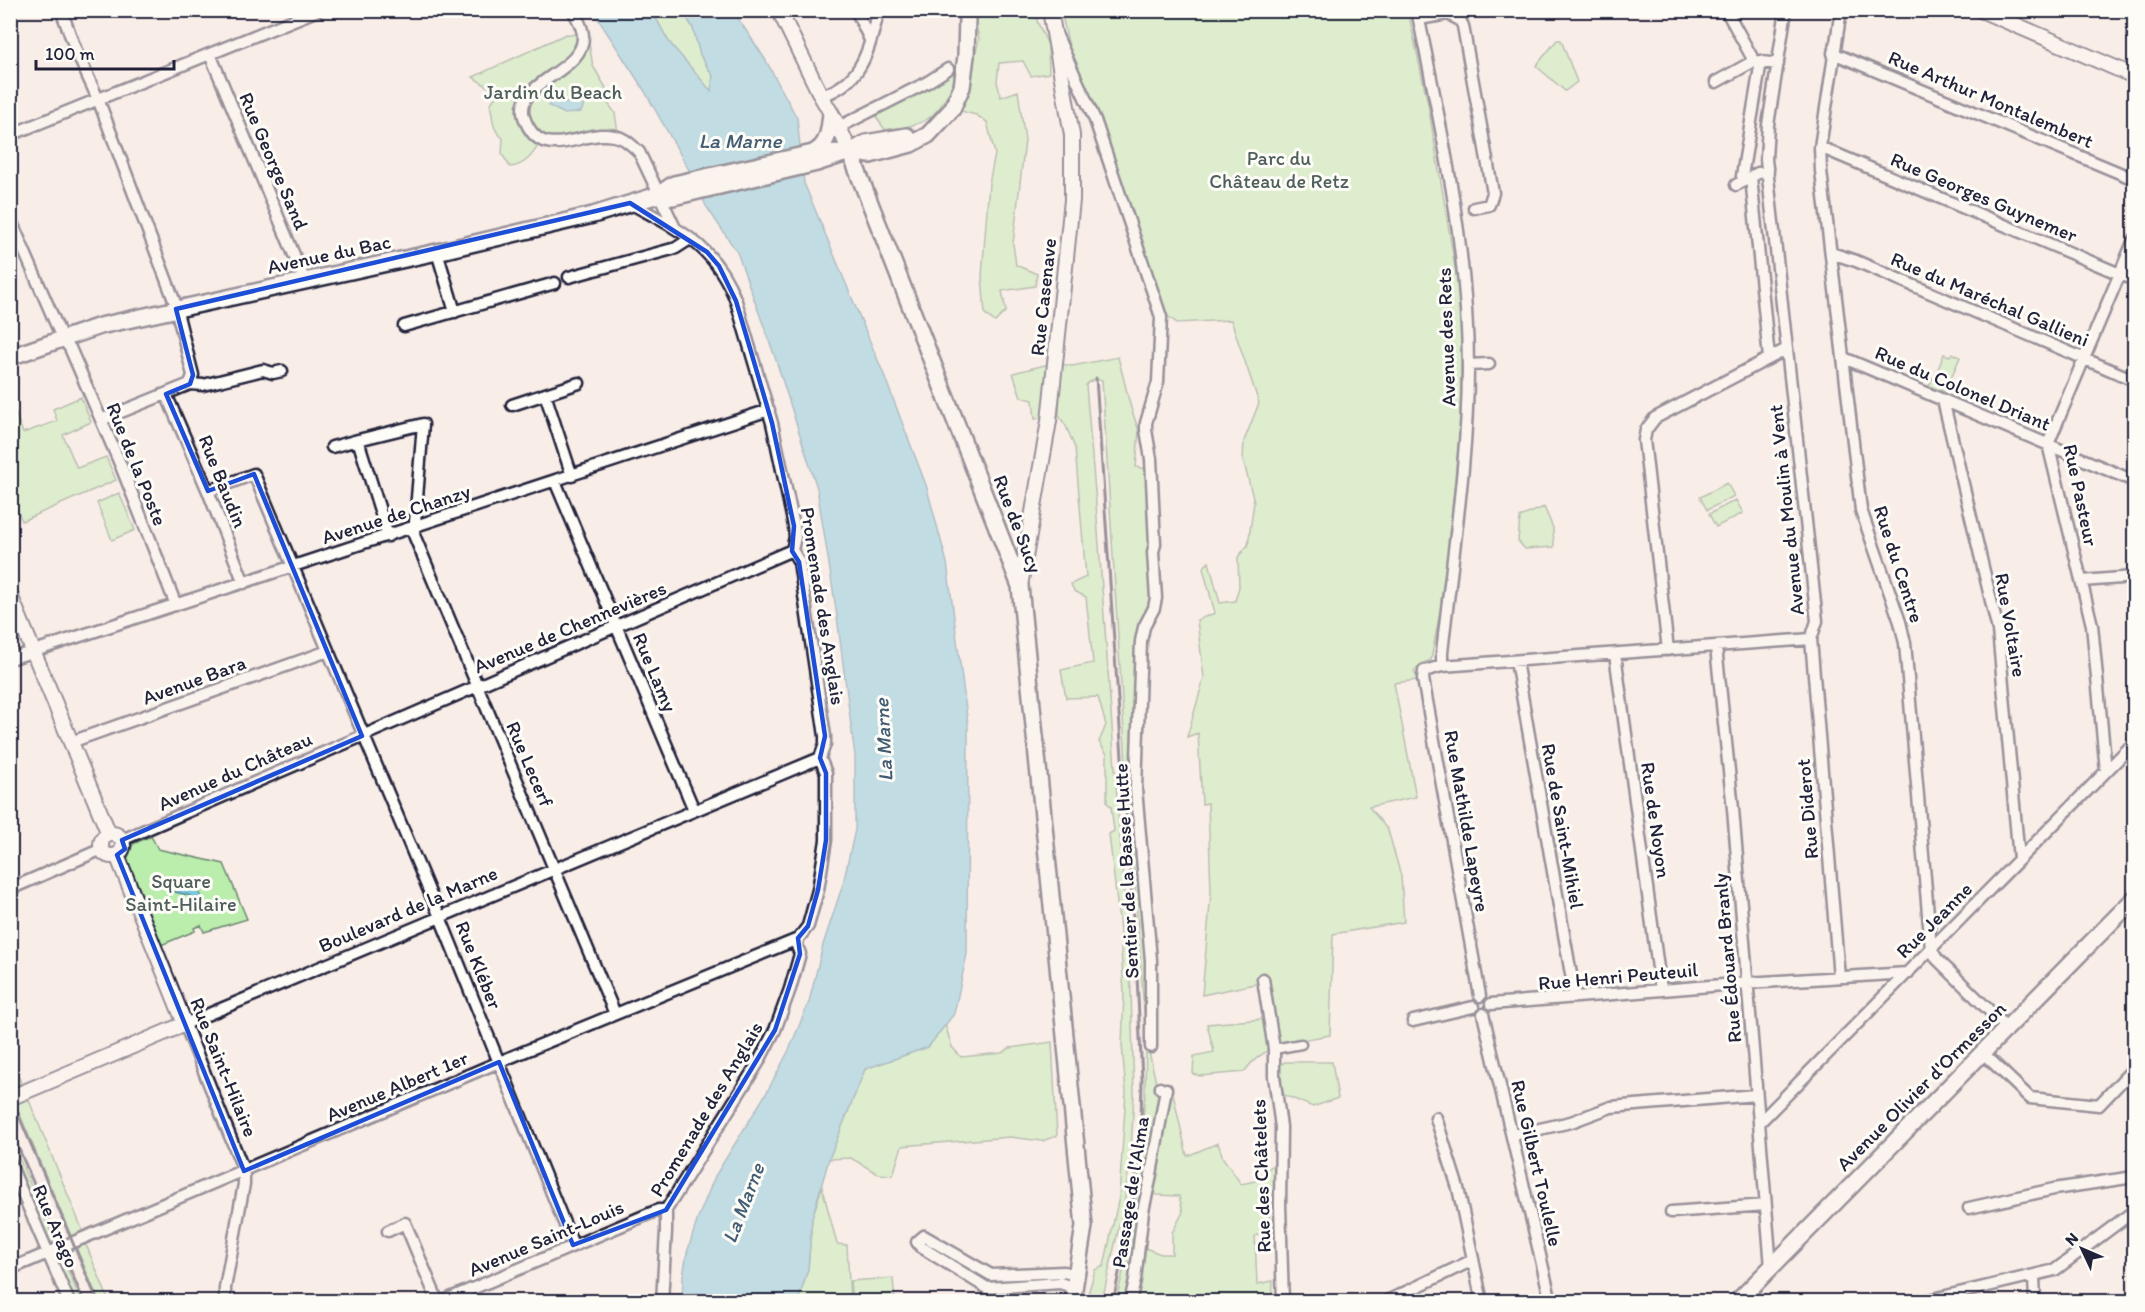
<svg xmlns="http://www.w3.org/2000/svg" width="2145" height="1312" font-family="Itim,sans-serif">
	<rect width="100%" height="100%" fill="#f9ede7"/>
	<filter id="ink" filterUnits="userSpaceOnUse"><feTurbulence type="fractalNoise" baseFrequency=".0167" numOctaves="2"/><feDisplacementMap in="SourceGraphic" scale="12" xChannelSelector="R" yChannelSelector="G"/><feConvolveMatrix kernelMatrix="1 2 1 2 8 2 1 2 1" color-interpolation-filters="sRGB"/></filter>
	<g filter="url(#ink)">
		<path fill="#bbedad" stroke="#6e8874" stroke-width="1.5" fill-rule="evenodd" d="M 652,11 L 683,11 L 693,28 L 700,55 L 713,76 L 711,92 L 669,42 Z
			M 973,11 L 1038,11 L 1037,21 L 1048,45 L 1049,73 L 1031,76 L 1023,61 L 999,63 L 997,82 L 1001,97 L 1018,91 L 1025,140 L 1013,244 L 1016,265 L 1037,274 L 1035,286 L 1002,291 L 1006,311 L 995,322 L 985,314 L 982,276 L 989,183 L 995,154 L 987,122 L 976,115 L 961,111 L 979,39 Z
			M 1061,11 L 1408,11 L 1428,104 L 1457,279 L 1462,323 L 1460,427 L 1445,586 L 1431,660 L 1421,664 L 1414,671 L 1418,680 L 1394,683 L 1416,797 L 1369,807 L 1388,830 L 1401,876 L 1404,922 L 1333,934 L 1330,1035 C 1296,1041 1265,1042 1244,1072 L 1200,1076 L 1193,1074 L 1194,1056 L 1214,1052 L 1207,1024 L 1274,1018 L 1269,981 L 1202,995 L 1211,892 L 1208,803 L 1202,804 L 1198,733 L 1187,737 L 1204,678 L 1197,620 L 1215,613 L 1203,568 L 1209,562 L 1220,603 L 1235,601 L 1239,587 L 1238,557 L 1248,545 L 1254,502 L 1243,459 L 1244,441 L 1259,403 L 1231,320 L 1177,323 L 1166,315 L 1074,69 Z
			M 586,27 L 593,66 L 606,88 L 605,99 L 615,113 L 618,133 L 557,142 L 542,138 C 536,151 526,166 510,167 L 502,154 L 503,138 C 490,128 494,118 490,104 L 498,94 L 473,77 L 566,34 L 580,35 Z
			M 1557,40 L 1561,40 L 1577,82 L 1565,91 L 1536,66 Z
			M 954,71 C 955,80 953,85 948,94 C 932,125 917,125 885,130 L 875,115 Z
			M 1952,353 L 1960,357 L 1945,392 L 1929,386 L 1932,378 L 1944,383 L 1948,373 L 1938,369 L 1944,354 L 1950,356 Z
			M 1118,357 L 1131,408 L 1139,431 L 1136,467 L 1147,469 L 1151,534 L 1148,563 L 1152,597 L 1137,703 L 1145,920 L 1143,941 L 1147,975 L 1146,1039 L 1158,1091 L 1172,1089 L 1187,1156 L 1218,1143 L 1223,1158 L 1241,1184 L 1255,1181 L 1278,1160 L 1276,1202 L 1270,1209 L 1268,1230 L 1255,1236 L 1257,1284 L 1273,1281 L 1272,1301 L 1116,1301 L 1130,1242 L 1138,1180 L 1145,1094 L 1146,1039 L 1127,780 L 1102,380 C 1095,379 1090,380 1086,385 L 1096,504 L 1131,991 L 1134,1094 L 1131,1150 L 1124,1205 L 1102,1301 L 1086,1301 L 1095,1270 L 1104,1266 L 1119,1197 L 1126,1093 L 1122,1045 L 1124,993 L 1119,920 L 1109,834 L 1114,831 L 1111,806 L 1107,803 L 1107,754 L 1099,742 L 1106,725 L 1098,697 L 1066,698 L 1061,670 L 1093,663 L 1086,597 L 1074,591 L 1071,584 L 1086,577 L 1075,448 L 1066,426 L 1059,416 L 1061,364 L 1072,366 ZM 1145,1186 L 1156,1195 L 1179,1196 L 1183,1212 L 1172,1233 L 1172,1254 L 1161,1254 L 1132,1243 Z
			M 1049,364 L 1044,417 L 1035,419 L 1033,400 L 1021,397 L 1013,373 Z
			M 81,397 L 91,422 L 63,435 L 77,468 L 106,457 L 116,480 L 22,521 L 11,495 L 11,402 L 23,433 L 57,421 L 53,409 Z
			M 1727,483 L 1734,496 L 1707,510 L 1700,497 Z
			M 119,493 L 135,530 L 112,540 L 97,503 Z
			M 1736,500 L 1743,513 L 1716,527 L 1709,514 Z
			M 1544,507 L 1553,528 L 1554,547 L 1525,549 L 1518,541 L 1520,517 Z
			M 151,836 L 158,849 L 224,864 L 247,919 L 204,932 L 201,925 L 194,928 L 195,931 L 161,945 L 127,860 L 133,844 Z
			M 945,1024 L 952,1047 L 961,1057 L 1002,1053 L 1010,1048 L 1052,1042 L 1057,1136 L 1042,1141 L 1010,1137 L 902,1146 L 893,1175 L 878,1174 L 851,1158 L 829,1159 L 865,1069 L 928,1047 Z
			M 11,1058 L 21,1083 L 11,1089 L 10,1089 Z
			M 1285,1062 L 1332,1062 L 1338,1098 L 1313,1107 L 1277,1092 L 1274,1068 Z
			M 28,1098 L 82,1229 L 79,1236 L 72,1238 L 15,1103 Z
			M 10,1137 L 56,1244 L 49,1241 L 11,1147 Z
			M 822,1187 L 837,1244 L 847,1245 L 850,1301 L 798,1302 L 808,1269 L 812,1218 Z
			M 84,1244 L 87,1247 L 109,1301 L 99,1301 L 76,1247 Z
			M 60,1252 L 81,1301 L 75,1301 L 57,1259 Z
			M 893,1278 L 895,1301 L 852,1301 L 850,1281 Z"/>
		<path fill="#7dc9dd" stroke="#59869c" stroke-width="1.5" d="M 593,11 L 652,11 L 669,42 L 711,91 L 713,76 L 700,55 L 693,28 L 683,11 L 735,11 L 739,20 L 765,59 L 797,118 L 804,183 L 884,375 L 926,485 L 947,563 L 968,725 L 967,954 L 954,1014 L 928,1047 L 865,1069 L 829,1159 L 812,1218 L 808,1269 L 798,1301 L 682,1301 L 683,1276 L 687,1253 L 698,1218 L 715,1176 L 767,1092 L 789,1050 L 809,1002 L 823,945 L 843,884 L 855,830 L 855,756 L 836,609 L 817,488 L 775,357 L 737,252 L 706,206 L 694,179 L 644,90 Z
			M 577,98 L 584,104 L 581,112 L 565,114 L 549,106 L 550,101 L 566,103 Z
			M 176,880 C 187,880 201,886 201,899 L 197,901 L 188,895 L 175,892 L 172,886 Z"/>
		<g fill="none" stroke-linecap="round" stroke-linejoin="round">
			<defs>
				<path id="pedestrian" d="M 1274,1049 L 1301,1044
					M 1160,1087 L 1160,1089"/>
				<path id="minor" d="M 61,10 L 77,53 L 98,99 L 174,300 L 193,375 L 190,384 L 101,420
					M 573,10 C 577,18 583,27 583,36 C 585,72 513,82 524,117 C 542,170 588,123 621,138 C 628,141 634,147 639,152 L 675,228
					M 856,10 L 870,40
					M 1417,10 C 1441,127 1468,247 1468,367 C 1468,462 1452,558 1442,653 L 1442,666
					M 1726,10 L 1754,61
					M 1786,10 L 1768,125 L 1766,159 L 1817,621 L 1811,639 L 1839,977
					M 1841,10 L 1820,147 L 1821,171 L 1861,510 L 1900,622 L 1905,643 L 1931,949 L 1937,959 L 2007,1028
					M 1419,19 L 1448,14 L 1460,20 L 1463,26 L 1493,193 L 1489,205 L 1474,208
					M 1057,36 L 1095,120 L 1161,317 L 1158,382 L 1146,423 L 1146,430 L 1151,459 L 1155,544 L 1153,552 L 1156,598 L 1154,608 L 1144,627 L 1141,641 L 1136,789 L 1151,960 L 1151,1047
					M 1833,53 L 2134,179
					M 210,54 L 305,281
					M 1716,82 L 1754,61 L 1778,64
					M 821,96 C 864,82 868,50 879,10
					M 839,127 L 926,83 L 948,69
					M 10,135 L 318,10
					M 1820,147 L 2134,280
					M 1751,177 L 1769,358
					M 1744,181 L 1742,176 L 1761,61
					M 1736,185 L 1758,173 L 1768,171
					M 630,203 C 679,230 715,245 736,301 L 772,423 L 794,526 L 795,537 L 792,550 L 799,562 L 825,736 L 825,744 L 820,758 L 826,773 L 826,840 L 818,890 L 808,926 L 798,939 L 797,946 L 800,954 L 790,989 L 775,1030 L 758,1063 L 666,1210 L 666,1231 L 662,1302
					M 10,218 L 62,338 L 70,348 L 121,466 L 176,605
					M 437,252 L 455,312
					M 1831,253 L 1856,261 L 2134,380
					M 569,277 L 676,248 L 690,239
					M 404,326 L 555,283
					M 1844,358 L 2134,481
					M 1468,365 L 1489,364
					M 190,384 L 203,385 L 263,370 L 273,373 L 282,371
					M 166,394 L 208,491 L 244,583
					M 545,394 L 572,476
					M 1943,400 L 1998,630 L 2019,859
					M 512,405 L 579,383
					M 332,447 L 358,440
					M 555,481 L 694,810
					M 208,491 L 254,474 L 440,917 L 573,1245
					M 388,536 L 358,440 L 423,424 L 414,535 L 615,1014
					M 2082,581 L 2134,577
					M 1716,647 L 1733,809 L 1771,1267
					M 1668,650 L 1644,440 L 1646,430 L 1655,418 L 1787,349
					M 1615,654 L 1661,990
					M 10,659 L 769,410
					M 1516,661 L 1575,997
					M 71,742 L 328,651
					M 2106,771 L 2092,625 L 2048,444 L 2134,240
					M 122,840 L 792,550
					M 10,889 L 102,849
					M 1263,979 L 1274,1049 L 1274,1076 L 1281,1127 L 1280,1205 L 1283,1302
					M 1480,996 L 1423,679 L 1424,671 L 1442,666 L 1811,639
					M 1491,1004 L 1747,983 L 1908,973
					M 1483,1014 L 1551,1302
					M 1413,1021 L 1473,1007
					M 1983,1053 L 2030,1098 L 2099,1105 L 2134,1068
					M 1436,1118 L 1458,1188 L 1482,1302
					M 1759,1123 L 2134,743
					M 1513,1135 L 1571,1122 L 1611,1107 L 1756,1095
					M 10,1164 L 69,1302
					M 1969,1208 L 2054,1189 L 2134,1177
					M 1671,1212 L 1766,1205
					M 388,1231 L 405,1223 L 438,1302
					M 10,1269 L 499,1062 L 798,939
					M 2034,1276 L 2035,1302
					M 1075,1288 L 1060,1283 L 987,1288 L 921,1247 L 917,1242 L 924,1236 L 991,1275 L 1064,1272 L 1078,1275
					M 225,1302 L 225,1288 L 244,1184 L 244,1171 L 185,1024 L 820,758
					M 441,1302 L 658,1210 L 666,1210
					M 1130,1302 L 1135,1280 L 1143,1211 L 1150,1180 L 1166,1089
					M 1385,1302 L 1473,1260
					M 1921,1302 L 2055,1270 L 2134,1211"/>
				<path id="tertiary" d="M 779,10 L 821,96 L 839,127 L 850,152
					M 1981,10 L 2134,76
					M 1020,586 L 1049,421 L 1072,200 L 1072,135 L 1050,10
					M 10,595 L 109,834
					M101 845a11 11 0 1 1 22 0a11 11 0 1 1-22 0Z
					M 10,1098 L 185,1024 L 117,855"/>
				<path id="secondary" d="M 850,152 L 1020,586 L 1084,1226 L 1072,1302
					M 813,153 C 829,145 829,130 831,114
					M 658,195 L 673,197 L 817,163 L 850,152 L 866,143 L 907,136
					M 10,357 L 100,326 L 437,252 L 593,215 L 658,195 L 674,184 L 813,153 L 850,152 L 870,155 L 911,144 L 928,135 L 952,109 L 962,87 L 966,56 L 967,18 L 965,10
					M 1737,1302 L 2134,899"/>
			</defs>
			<use href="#pedestrian" stroke="#22223b" stroke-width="13"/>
			<use href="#minor" stroke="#22223b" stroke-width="15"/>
			<use href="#tertiary" stroke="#22223b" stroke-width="18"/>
			<use href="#secondary" stroke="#22223b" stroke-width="20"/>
			<use href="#pedestrian" stroke="#fdfcf7" stroke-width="8"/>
			<use href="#minor" stroke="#fdfcf7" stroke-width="10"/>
			<use href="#tertiary" stroke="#fdfcf7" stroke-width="14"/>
			<use href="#secondary" stroke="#fdfcf7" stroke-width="15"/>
			<path stroke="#22223b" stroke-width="3" d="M 1096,378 L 1137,976 L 1142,1079 L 1141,1120 L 1136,1179 L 1128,1230 L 1113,1302
				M 10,1095 L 98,1302
				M 10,1128 L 84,1302"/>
		</g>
	</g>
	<path d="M0 0H2145V1312H0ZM 630,203 L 707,252 L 719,266 L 736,301 L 772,423 L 794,526 L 792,551 L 799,562 L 825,736 L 820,758 L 826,773 L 826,840 L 818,890 L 808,926 L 798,938 L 800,954 L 775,1030 L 666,1210 L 573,1245 L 499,1062 L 244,1171 L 117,855 L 125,849 L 122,840 L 362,736 L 254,474 L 208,491 L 166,394 L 190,384 L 193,375 L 176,309 Z" fill="#f9ede7" fill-opacity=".55" fill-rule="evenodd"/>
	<path fill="none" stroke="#1d4ed8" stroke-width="4.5" stroke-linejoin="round" d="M 630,203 L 707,252 L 719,266 L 736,301 L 772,423 L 794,526 L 792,551 L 799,562 L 825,736 L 820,758 L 826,773 L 826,840 L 818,890 L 808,926 L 798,938 L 800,954 L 775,1030 L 666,1210 L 573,1245 L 499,1062 L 244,1171 L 117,855 L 125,849 L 122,840 L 362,736 L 254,474 L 208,491 L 166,394 L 190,384 L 193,375 L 176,309 Z"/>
	<g text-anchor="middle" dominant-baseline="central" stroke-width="6" stroke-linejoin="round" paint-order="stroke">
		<g font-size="20" fill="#505f5d" stroke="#fdfcf7">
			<text x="553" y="92">Jardin du Beach</text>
			<text x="1279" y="158">Parc du<tspan x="1279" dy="23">Château de Retz</tspan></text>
			<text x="181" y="881">Square<tspan x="181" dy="23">Saint-Hilaire</tspan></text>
		</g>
		<g font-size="20" fill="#22223b" stroke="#fdfcf7">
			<text transform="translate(1991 99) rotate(23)">Rue Arthur Montalembert</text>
			<text transform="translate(274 161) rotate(67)">Rue George Sand</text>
			<text transform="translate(1984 197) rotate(23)">Rue Georges Guynemer</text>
			<text transform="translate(329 254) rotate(-12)">Avenue du Bac</text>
			<text transform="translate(1043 297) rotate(-84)">Rue Casenave</text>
			<text transform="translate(1990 299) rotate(23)">Rue du Maréchal Gallieni</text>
			<text transform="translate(1446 337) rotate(-92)">Avenue des Rets</text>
			<text transform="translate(1963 388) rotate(23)">Rue du Colonel Driant</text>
			<text transform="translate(137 464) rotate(68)">Rue de la Poste</text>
			<text transform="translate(223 481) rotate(68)">Rue Baudin</text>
			<text transform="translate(2081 495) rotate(78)">Rue Pasteur</text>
			<text transform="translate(1786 510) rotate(-96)">Avenue du Moulin à Vent</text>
			<text transform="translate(396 514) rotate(-18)">Avenue de Chanzy</text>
			<text transform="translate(1018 524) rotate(69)">Rue de Sucy</text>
			<text transform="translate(1899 564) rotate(72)">Rue du Centre</text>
			<text transform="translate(823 606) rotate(81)">Promenade des Anglais</text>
			<text transform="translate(2011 625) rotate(80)">Rue Voltaire</text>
			<text transform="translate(570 627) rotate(-23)">Avenue de Chennevières</text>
			<text transform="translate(655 672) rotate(67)">Rue Lamy</text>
			<text transform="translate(194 680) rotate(-20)">Avenue Bara</text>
			<text transform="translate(530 764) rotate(67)">Rue Lecerf</text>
			<text transform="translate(235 771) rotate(-24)">Avenue du Château</text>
			<text transform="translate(1807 809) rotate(-95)">Rue Diderot</text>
			<text transform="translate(1656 820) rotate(82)">Rue de Noyon</text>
			<text transform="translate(1467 821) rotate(80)">Rue Mathilde Lapeyre</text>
			<text transform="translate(1563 826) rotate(80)">Rue de Saint-Mihiel</text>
			<text transform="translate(1126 871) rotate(-93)">Sentier de la Basse Hutte</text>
			<text transform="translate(408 909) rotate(-23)">Boulevard de la Marne</text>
			<text transform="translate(1934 920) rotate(-45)">Rue Jeanne</text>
			<text transform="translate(1727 958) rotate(-95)">Rue Édouard Branly</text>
			<text transform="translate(479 965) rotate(68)">Rue Kléber</text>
			<text transform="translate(1618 976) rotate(-5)">Rue Henri Peuteuil</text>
			<text transform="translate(224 1067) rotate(68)">Rue Saint-Hilaire</text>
			<text transform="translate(397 1086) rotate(-23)">Avenue Albert 1er</text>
			<text transform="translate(1921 1086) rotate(-45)">Avenue Olivier d'Ormesson</text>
			<text transform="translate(706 1109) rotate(-59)">Promenade des Anglais</text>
			<text transform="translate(1537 1163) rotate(77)">Rue Gilbert Toulelle</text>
			<text transform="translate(1261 1176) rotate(-92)">Rue des Châtelets</text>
			<text transform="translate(1130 1192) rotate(-81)">Passage de l'Alma</text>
			<text transform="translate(56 1226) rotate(67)">Rue Arago</text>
			<text transform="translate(546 1238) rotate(-23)">Avenue Saint-Louis</text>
		</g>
		<g font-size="21" font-style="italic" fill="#425c74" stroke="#fdfcf7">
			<text x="740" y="140">La Marne</text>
			<text transform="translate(883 740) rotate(-93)">La Marne</text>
			<text transform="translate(743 1203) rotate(-69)">La Marne</text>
		</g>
	</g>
	<rect width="2145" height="1312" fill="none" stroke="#fdfcf7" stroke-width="36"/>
	<rect x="18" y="18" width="2109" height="1276" fill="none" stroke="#22223b" stroke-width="2" filter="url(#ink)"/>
	<g transform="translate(2082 1249) rotate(314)" stroke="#fdfcf7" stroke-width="4.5" paint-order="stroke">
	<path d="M0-4.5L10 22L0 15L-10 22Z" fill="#22223b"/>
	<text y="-9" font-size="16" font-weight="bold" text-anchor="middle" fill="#22223b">N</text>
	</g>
	<path d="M36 60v9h138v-9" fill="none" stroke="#22223b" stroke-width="3"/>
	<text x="45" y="60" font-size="18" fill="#22223b" stroke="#fdfcf7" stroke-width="4.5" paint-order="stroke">100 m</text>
</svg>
